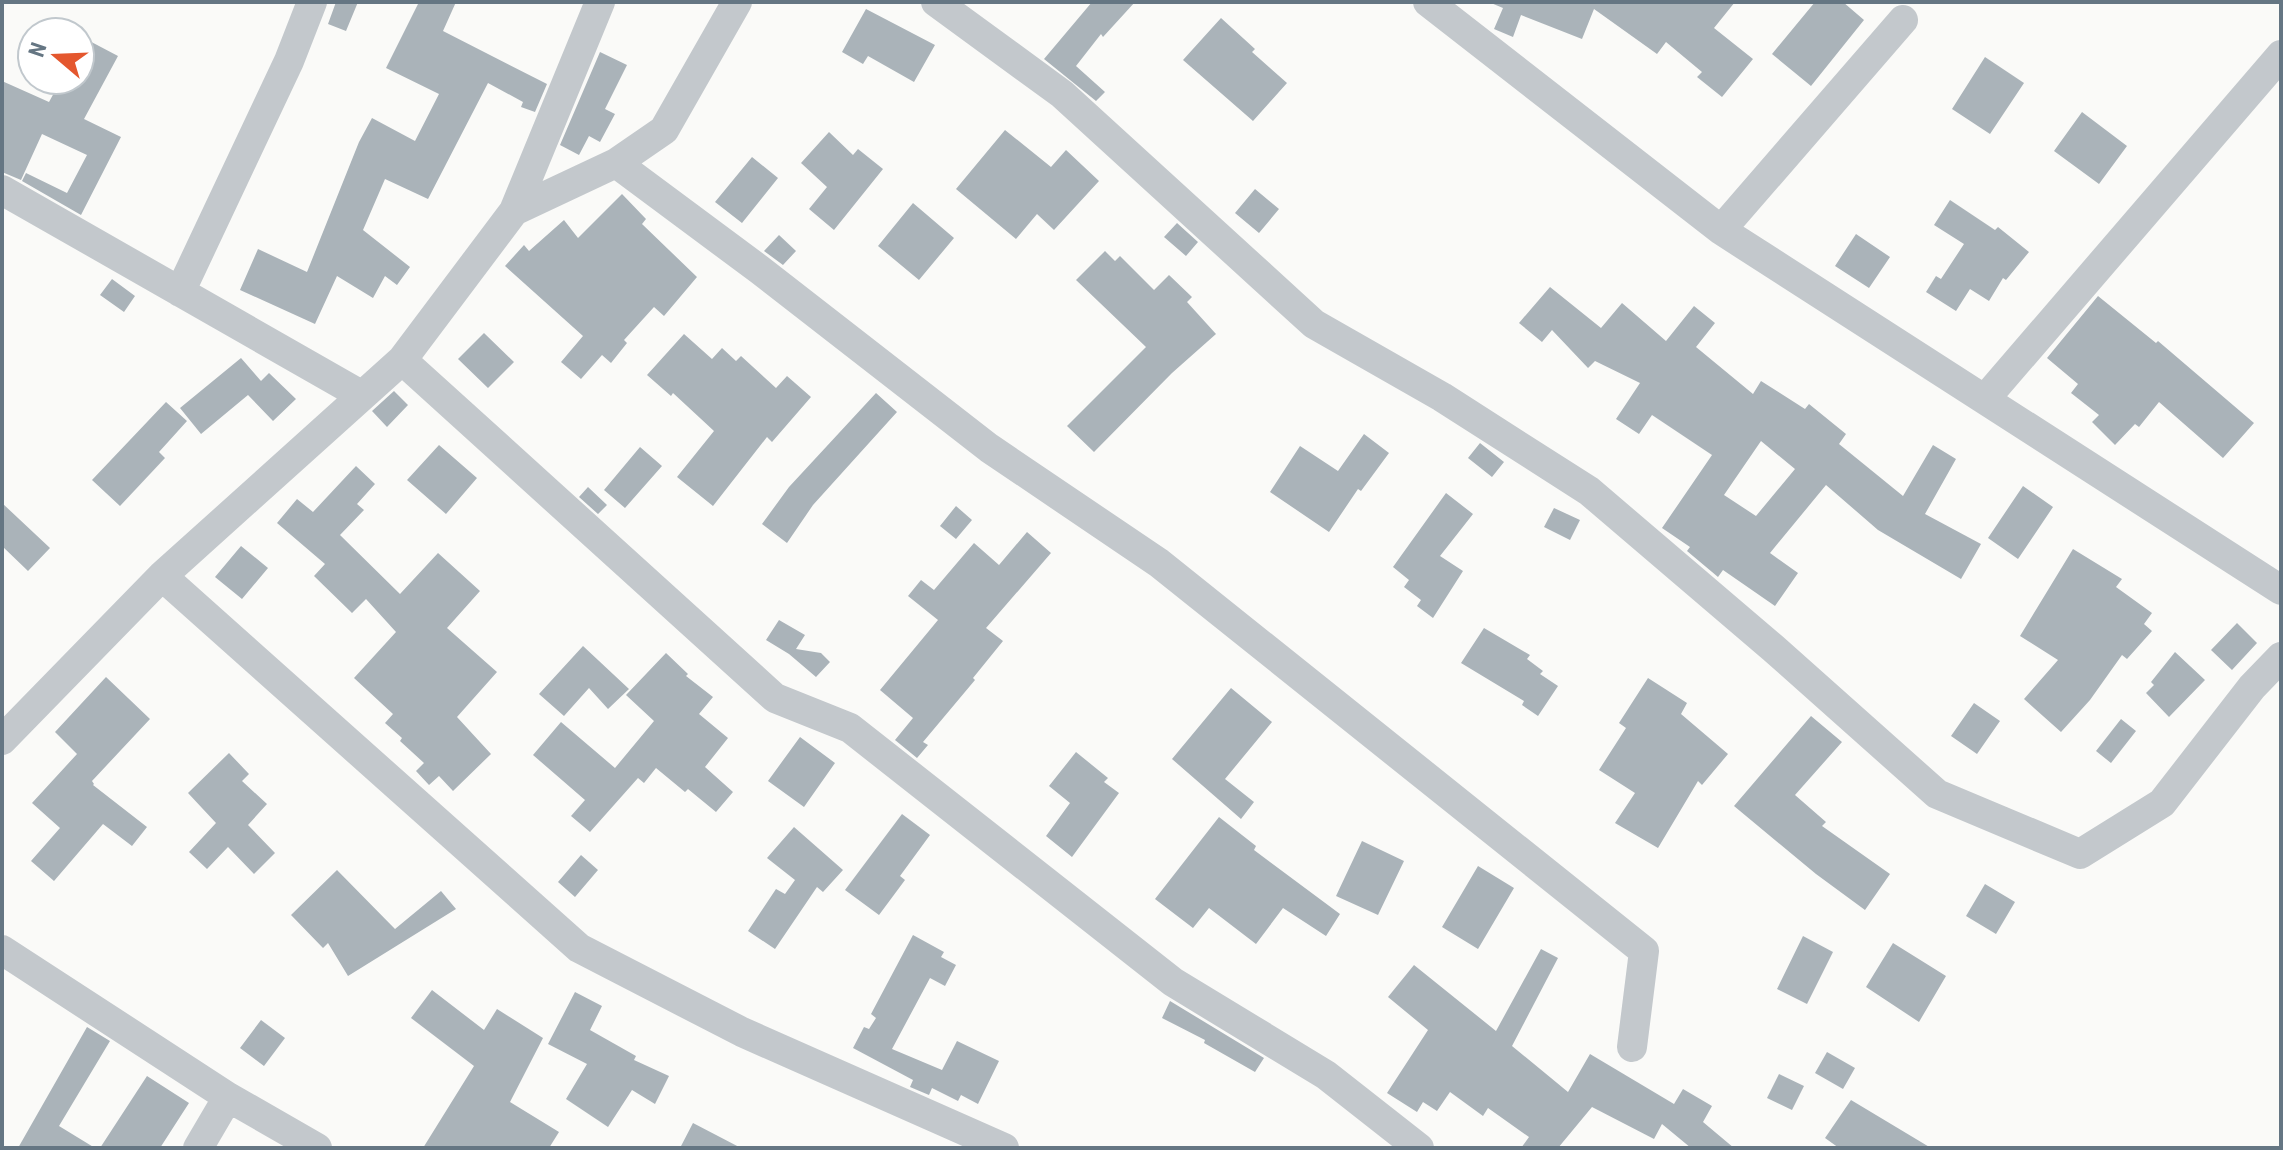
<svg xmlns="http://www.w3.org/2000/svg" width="2283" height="1150" font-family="'Roboto Condensed',sans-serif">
	<rect width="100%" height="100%" fill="#fafaf8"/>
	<path fill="#aab3b9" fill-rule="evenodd" d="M 336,2 L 358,2 L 346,31 L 328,24 Z
		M 419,2 L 456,2 L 443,31 L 547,84 L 535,112 L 521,107 L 523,102 L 488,83 L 428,199 L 385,179 L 363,230 L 410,267 L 397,285 L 385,276 L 373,298 L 337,276 L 315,324 L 240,290 L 258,249 L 307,272 L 359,142 L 372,118 L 415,141 L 439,94 L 386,68 Z
		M 1092,2 L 1135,2 L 1103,37 L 1101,34 L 1076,66 L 1105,92 L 1096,101 L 1044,59 Z
		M 1735,2 L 1714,28 L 1753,59 L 1722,97 L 1697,77 L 1702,72 L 1666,42 L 1657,54 L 1594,9 L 1582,39 L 1521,15 L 1513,37 L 1494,29 L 1503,8 L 1491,3 Z
		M 1815,2 L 1843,2 L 1864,20 L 1811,86 L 1772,54 Z
		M 866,9 L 935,45 L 914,82 L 868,56 L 863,64 L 842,52 Z
		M 1221,18 L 1255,49 L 1252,52 L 1287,83 L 1253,121 L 1183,60 Z
		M 80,36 L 118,56 L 84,119 L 121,137 L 81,215 L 22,181 L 26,173 L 67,193 L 87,155 L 42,134 L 21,180 L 2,172 L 2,81 L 49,102 L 61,80 L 80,80 Z
		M 600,52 L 627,65 L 605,109 L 615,114 L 600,142 L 589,136 L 579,155 L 560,145 Z
		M 1985,57 L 2024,83 L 1990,134 L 1952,109 Z
		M 2082,112 L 2127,146 L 2099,184 L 2054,151 Z
		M 1005,130 L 1051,167 L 1066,150 L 1099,181 L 1054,230 L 1037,214 L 1016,239 L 956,189 Z
		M 829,132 L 853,155 L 858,149 L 883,169 L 834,230 L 809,209 L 827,187 L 801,163 Z
		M 752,157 L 778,178 L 742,223 L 715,202 Z
		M 1255,189 L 1279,209 L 1259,233 L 1235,213 Z
		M 622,194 L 646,219 L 642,224 L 697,277 L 664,316 L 654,307 L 624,340 L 627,343 L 611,363 L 602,355 L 581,379 L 561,362 L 583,336 L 505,266 L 524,245 L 529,251 L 564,220 L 578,238 Z
		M 1950,200 L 1995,230 L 1998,227 L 2029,252 L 2006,280 L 2003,278 L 1989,301 L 1970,289 L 1956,311 L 1926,292 L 1936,276 L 1941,279 L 1964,244 L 1934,225 Z
		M 913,203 L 954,238 L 919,280 L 878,246 Z
		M 1177,223 L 1198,242 L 1186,256 L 1164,237 Z
		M 1856,234 L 1890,257 L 1869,288 L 1835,266 Z
		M 779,235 L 796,251 L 783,265 L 764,251 Z
		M 1105,251 L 1115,261 L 1120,256 L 1154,290 L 1169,275 L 1192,297 L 1187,302 L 1216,334 L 1172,373 L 1094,452 L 1067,426 L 1146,347 L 1076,280 Z
		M 112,279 L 135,296 L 124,312 L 100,295 Z
		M 1550,287 L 1601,328 L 1622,303 L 1666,341 L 1694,306 L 1715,323 L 1696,347 L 1753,394 L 1761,381 L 1805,409 L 1809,404 L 1846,434 L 1839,444 L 1903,496 L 1933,445 L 1956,459 L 1925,514 L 1981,544 L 1961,579 L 1878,530 L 1826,485 L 1770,553 L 1798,573 L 1775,606 L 1723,570 L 1718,577 L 1687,551 L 1690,547 L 1662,528 L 1712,455 L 1652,415 L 1639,434 L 1616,419 L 1640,383 L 1595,361 L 1588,368 L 1552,330 L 1542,342 L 1519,323 ZM 1761,441 L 1795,469 L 1756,516 L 1724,495 Z
		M 2098,296 L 2156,343 L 2158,341 L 2254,423 L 2223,458 L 2159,402 L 2139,427 L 2135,424 L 2115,445 L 2092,422 L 2099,415 L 2071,393 L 2078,384 L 2047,358 Z
		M 484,333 L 514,362 L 488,388 L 458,359 Z
		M 684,334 L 712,359 L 722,348 L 736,361 L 741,356 L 776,388 L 787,376 L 811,397 L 772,442 L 767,437 L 713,506 L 677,477 L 714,431 L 673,393 L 671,396 L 647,375 Z
		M 241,358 L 261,381 L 269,373 L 296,399 L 273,421 L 248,395 L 201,434 L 180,408 Z
		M 394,391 L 408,405 L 387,427 L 372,411 Z
		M 876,393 L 897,412 L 813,505 L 787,543 L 762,524 L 789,487 Z
		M 166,402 L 187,421 L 159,452 L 165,458 L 120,506 L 92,480 Z
		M 1364,434 L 1389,453 L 1361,491 L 1358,489 L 1329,532 L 1270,492 L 1300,446 L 1338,471 Z
		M 1480,443 L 1504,462 L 1492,477 L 1468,458 Z
		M 439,445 L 477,478 L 446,514 L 407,480 Z
		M 640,447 L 662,466 L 625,508 L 604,490 Z
		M 356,466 L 375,484 L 357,504 L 364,510 L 340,535 L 400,594 L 438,553 L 480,591 L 447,628 L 497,672 L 457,717 L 491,754 L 453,791 L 439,776 L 429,785 L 416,771 L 424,763 L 400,741 L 402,738 L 385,723 L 393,714 L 354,678 L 396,632 L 366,599 L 352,613 L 314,576 L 325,564 L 277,523 L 297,499 L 313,512 Z
		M 2023,486 L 2053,507 L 2018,559 L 1988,538 Z
		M 588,487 L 607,505 L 598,514 L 579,497 Z
		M 1446,493 L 1473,514 L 1440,556 L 1463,571 L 1433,618 L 1417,606 L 1421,600 L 1404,587 L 1409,580 L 1393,567 Z
		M 2,503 L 50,548 L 28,571 L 2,546 Z
		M 956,506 L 972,520 L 956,539 L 940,526 Z
		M 1554,508 L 1580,520 L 1570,540 L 1544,527 Z
		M 1027,532 L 1051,553 L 986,628 L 1003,641 L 973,678 L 975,680 L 923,742 L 928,745 L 917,758 L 895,740 L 913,718 L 880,690 L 938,620 L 908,596 L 921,580 L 934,590 L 974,543 L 999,565 Z
		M 241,546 L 268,568 L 242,599 L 215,577 Z
		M 2073,549 L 2122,579 L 2116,587 L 2152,613 L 2144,624 L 2152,631 L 2127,659 L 2122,655 L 2090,700 L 2061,732 L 2024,699 L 2058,660 L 2020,636 Z
		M 779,620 L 805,635 L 796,649 L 821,653 L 830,662 L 816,677 L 789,654 L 766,640 Z
		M 2237,623 L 2257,643 L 2232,670 L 2211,650 Z
		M 1484,628 L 1530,655 L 1527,659 L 1543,671 L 1540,674 L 1558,686 L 1538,716 L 1522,705 L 1524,701 L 1461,663 Z
		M 583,646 L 629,689 L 608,709 L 589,688 L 564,716 L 539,694 Z
		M 2175,652 L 2205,680 L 2169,717 L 2146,693 L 2154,685 L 2151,682 Z
		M 666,653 L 688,674 L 686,676 L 713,697 L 699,714 L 728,738 L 705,767 L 733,792 L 716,812 L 688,789 L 685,792 L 656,768 L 644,783 L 638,778 L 590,832 L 571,816 L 585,800 L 533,755 L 561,722 L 615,768 L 654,721 L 626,695 Z
		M 106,677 L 150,719 L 92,781 L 94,784 L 93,785 L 147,827 L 132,846 L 103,824 L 54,881 L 31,861 L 60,828 L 32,803 L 77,754 L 55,732 Z
		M 1648,678 L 1687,703 L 1681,714 L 1728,754 L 1702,785 L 1698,781 L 1658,848 L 1615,823 L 1635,793 L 1599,770 L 1626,728 L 1619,723 Z
		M 1231,688 L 1272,722 L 1225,779 L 1254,802 L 1241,819 L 1172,759 Z
		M 1974,703 L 2000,721 L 1977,754 L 1951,736 Z
		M 1811,716 L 1842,742 L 1795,795 L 1826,822 L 1822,826 L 1890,874 L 1865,910 L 1816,874 L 1734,806 Z
		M 2121,719 L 2136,731 L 2111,763 L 2096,751 Z
		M 800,737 L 835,763 L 804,807 L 768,781 Z
		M 1076,752 L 1108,778 L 1104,782 L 1119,793 L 1072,857 L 1046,836 L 1070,803 L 1049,786 Z
		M 229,753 L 249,774 L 242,781 L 267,804 L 248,825 L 275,853 L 254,874 L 228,847 L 207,869 L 189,852 L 216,823 L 188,793 Z
		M 902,814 L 930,835 L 900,876 L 905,880 L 879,915 L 845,890 Z
		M 1219,817 L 1256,846 L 1254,850 L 1340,914 L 1326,936 L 1283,908 L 1256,944 L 1209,908 L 1193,928 L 1155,899 Z
		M 794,827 L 843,870 L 823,892 L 817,887 L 775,949 L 748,931 L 776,889 L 785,894 L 795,880 L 767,858 Z
		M 1362,841 L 1404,861 L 1378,915 L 1336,896 Z
		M 581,855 L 598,870 L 575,897 L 558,882 Z
		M 1478,866 L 1514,888 L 1478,949 L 1442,927 Z
		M 337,870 L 395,929 L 441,891 L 456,909 L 348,976 L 328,943 L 323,948 L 291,915 Z
		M 1985,884 L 2015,902 L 1996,934 L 1966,916 Z
		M 913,935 L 944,952 L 941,957 L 956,965 L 945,986 L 930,978 L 892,1049 L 942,1070 L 957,1041 L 999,1061 L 978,1104 L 961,1095 L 958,1101 L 932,1088 L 929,1095 L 910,1087 L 913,1080 L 853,1048 L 864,1027 L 869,1029 L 876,1018 L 871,1014 Z
		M 1803,936 L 1833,952 L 1807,1004 L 1777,989 Z
		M 1893,943 L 1946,976 L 1919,1022 L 1866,987 Z
		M 1541,949 L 1558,958 L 1512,1046 L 1568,1092 L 1590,1054 L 1674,1104 L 1683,1089 L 1712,1106 L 1703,1122 L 1734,1148 L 1691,1148 L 1662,1124 L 1654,1139 L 1592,1107 L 1558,1148 L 1521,1148 L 1529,1137 L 1488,1108 L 1483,1116 L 1450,1092 L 1437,1111 L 1423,1102 L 1417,1112 L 1387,1093 L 1428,1030 L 1388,997 L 1414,965 L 1496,1031 Z
		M 432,990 L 484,1030 L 497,1009 L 543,1038 L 510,1102 L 559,1132 L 549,1148 L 423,1148 L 474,1066 L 411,1018 Z
		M 575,992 L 602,1006 L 590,1030 L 636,1056 L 634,1060 L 669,1076 L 655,1104 L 632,1090 L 608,1127 L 566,1099 L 587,1064 L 548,1044 Z
		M 1170,1001 L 1264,1058 L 1255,1072 L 1204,1043 L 1205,1040 L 1162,1018 Z
		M 261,1020 L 285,1038 L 264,1066 L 240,1048 Z
		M 87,1027 L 110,1041 L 59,1126 L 95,1148 L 18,1148 Z
		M 1827,1052 L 1855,1068 L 1843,1089 L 1815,1073 Z
		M 1779,1074 L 1804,1086 L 1792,1110 L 1767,1098 Z
		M 147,1076 L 189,1103 L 160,1148 L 100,1148 Z
		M 1851,1100 L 1931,1148 L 1839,1148 L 1825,1138 Z
		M 693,1123 L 741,1148 L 680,1148 Z"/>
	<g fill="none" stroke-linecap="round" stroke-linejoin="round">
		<path stroke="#c3c8cc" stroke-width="30" d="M 936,2 L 1062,94 L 1314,324 L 1442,397 L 1589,491 L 1773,648 L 1937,794 L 2080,854 L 2162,803 L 2252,687 L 2281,657
			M 1428,2 L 1721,230
			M 1903,20 L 1721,230 L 2281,590
			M 616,163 L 760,270 L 989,448 L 1159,563 L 1644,951 L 1632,1047
			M 2,190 L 361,395
			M 514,211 L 600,2
			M 180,292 L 289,61 L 312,2
			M 402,360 L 775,698 L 850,728 L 1173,982 L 1326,1075 L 1419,1148
			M 1985,399 L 2281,55
			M 162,576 L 579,948 L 742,1032 L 1004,1148
			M 2,740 L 162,576 L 402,360 L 514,211 L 616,163 L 664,130 L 737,2
			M 2,950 L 228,1097 L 317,1148
			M 198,1148 L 228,1097"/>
	</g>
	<rect width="2283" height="1150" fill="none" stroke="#657683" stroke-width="8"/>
	<g transform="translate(56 56) rotate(289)"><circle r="38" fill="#ffffff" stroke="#c1c8cd" stroke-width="2"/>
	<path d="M0-6L14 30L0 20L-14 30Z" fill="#e4572e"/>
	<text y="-12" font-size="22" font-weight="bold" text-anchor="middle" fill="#657683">N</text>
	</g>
</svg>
